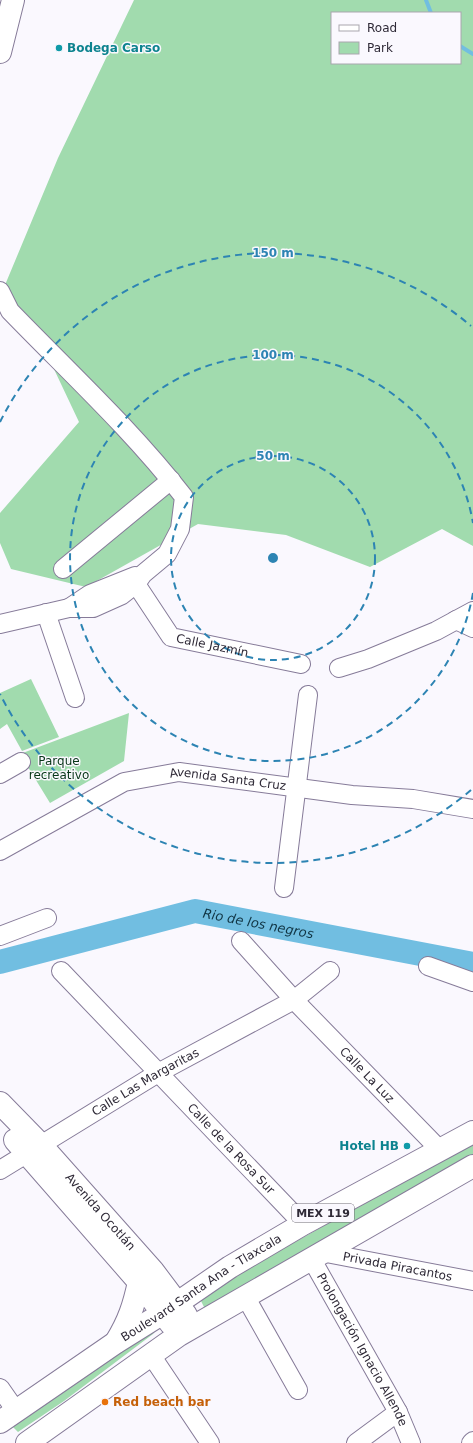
<svg xmlns="http://www.w3.org/2000/svg" width="473" height="1443" font-family="'DejaVu Sans',sans-serif">
	<rect width="100%" height="100%" fill="#faf8fe"/>
	<path fill="#a1dbae" fill-rule="evenodd" d="M 134,0 L 473,0 L 473,546 L 442,529 L 370,567 L 286,535 L 198,524 L 86,587 L 11,569 L 0,543 L 0,513 L 79,422 L 44,348 L 5,285 L 58,158 ZM 332,13 L 460,13 L 460,63 L 332,63 Z
		M 31,679 L 59,737 L 22,751 L 7,724 L 0,729 L 0,693 Z
		M 129,713 L 124,761 L 50,803 L 20,754 Z
		M 473,1139 L 473,1157 L 207,1313 L 199,1297 L 233,1276 L 313,1232 Z
		M 157,1326 L 157,1329 L 153,1334 L 64,1401 L 18,1432 L 11,1425 Z"/>
	<g fill="none" stroke-linecap="round" stroke-linejoin="round">
		<path stroke="#71bee1" stroke-width="4" d="M 426,0 L 431,13
			M 460,46 L 473,54"/>
		<path stroke="#71bee1" stroke-width="24" id="s1" d="M 0,962 L 195,911 L 473,964"/>
		<defs>
			<g id="minor">
				<path d="M 0,291 L 10,311 C 69,372 132,430 184,497 L 180,529 L 167,554 L 143,574 L 136,584 L 122,595 L 93,608 L 69,608 L 0,624"/>
				<path d="M 63,569 L 171,480"/>
				<path id="s2" d="M 132,578 L 171,637 L 301,664"/>
				<path d="M 69,608 L 90,594 L 135,576"/>
				<path d="M 46,613 L 75,698"/>
				<path d="M 456,620 L 473,628"/>
				<path d="M 339,668 L 368,659 L 436,631 L 473,611"/>
				<path d="M 0,774 L 21,762"/>
				<path id="s3" d="M 0,851 L 124,782 L 179,772 L 352,795 L 413,799 L 473,809"/>
				<path d="M 284,888 L 308,695"/>
				<path d="M 0,936 L 47,918"/>
				<path id="s4" d="M 241,941 L 294,1000 L 440,1150"/>
				<path d="M 428,966 L 473,982"/>
				<path id="s5" d="M 61,971 L 303,1224"/>
				<path id="s6" d="M 0,1170 L 158,1073 L 294,1000 L 330,971"/>
				<path id="s7" d="M 321,1252 L 473,1281"/>
				<path id="s8" d="M 311,1258 L 398,1412 L 411,1443"/>
				<path d="M 245,1296 L 298,1390"/>
				<path d="M 151,1355 L 210,1443"/>
				<path d="M 0,1388 L 16,1411"/>
				<path d="M 356,1443 L 398,1412"/>
				<path d="M 471,1443 L 473,1441"/>
			</g>
			<g id="major">
				<path d="M 0,52 L 13,0"/>
				<path id="s9" d="M 0,1103 L 41,1145 L 153,1271 L 186,1315"/>
				<path d="M 15,1140 L 139,1282 L 171,1324"/>
				<path d="M 116,1342 C 129,1321 134,1305 139,1282"/>
				<path id="s10" d="M 0,1422 L 115,1343 L 163,1313 L 230,1267 L 303,1224 L 473,1132"/>
				<path d="M 27,1443 L 179,1335 L 473,1166"/>
			</g>
		</defs>
		<use href="#minor" stroke="#867b99" stroke-width="20"/>
		<use href="#major" stroke="#867b99" stroke-width="24"/>
		<use href="#minor" stroke="#fff" stroke-width="18"/>
		<use href="#major" stroke="#fff" stroke-width="22"/>
	</g>
	<g fill="none" stroke="#2d84b3" stroke-width="2" stroke-dasharray="7 5">
		<circle cx="273" cy="558" r="102"/>
		<path d="M473 593A203 203 0 1 1 473 523"/>
		<path d="M471 790A305 305 0 0 1 0 694M0 422A305 305 0 0 1 471 326"/>
	</g>
	<g fill="#0f9aa8" stroke="#faf8fe" stroke-width="1.5">
		<circle cx="59" cy="48" r="4"/>
		<circle cx="407" cy="1146" r="4"/>
	</g>
	<circle fill="#e8710a" stroke="#faf8fe" stroke-width="1.5" cx="105" cy="1402" r="4"/>
	<g text-anchor="middle" dominant-baseline="central" stroke-width="3" stroke-linejoin="round" paint-order="stroke">
		<rect fill="#faf8fe" stroke="#6c6873" stroke-width="1" x="292" y="1204" width="62" height="18" rx="3"/>
		<g font-size="11" font-weight="bold" fill="#2f2a37">
			<text x="323" y="1213">MEX 119</text>
		</g>
		<g font-size="12" font-weight="bold" fill="#0d838f" stroke="#faf8fe" text-anchor="start">
			<text x="67" y="48">Bodega Carso</text>
			<text x="399" y="1146" text-anchor="end">Hotel HB</text>
		</g>
		<g font-size="12" fill="#2f2a37" stroke="#faf8fe">
			<text stroke="none"><textPath href="#s2" startOffset="113">Calle Jazmín</textPath></text>
			<text stroke="none"><textPath href="#s3" startOffset="247">Avenida Santa Cruz</textPath></text>
			<text stroke="none"><textPath href="#s4" startOffset="184">Calle La Luz</textPath></text>
			<text stroke="none"><textPath href="#s6" startOffset="170">Calle Las Margaritas</textPath></text>
			<text stroke="none"><textPath href="#s5" startOffset="246">Calle de la Rosa Sur</textPath></text>
			<text stroke="none"><textPath href="#s9" startOffset="148">Avenida Ocotlán</textPath></text>
			<text stroke="none"><textPath href="#s7" startOffset="78">Privada Piracantos</textPath></text>
			<text stroke="none"><textPath href="#s10" startOffset="242">Boulevard Santa Ana - Tlaxcala</textPath></text>
			<text stroke="none"><textPath href="#s8" startOffset="105">Prolongación Ignacio Allende</textPath></text>
		</g>
		<g font-size="12" fill="#083719" stroke="#faf8fe">
			<text x="59" y="761">Parque<tspan x="59" dy="14">recreativo</tspan></text>
		</g>
		<g font-size="12" font-weight="bold" fill="#c56008" stroke="#faf8fe" text-anchor="start">
			<text x="113" y="1402">Red beach bar</text>
		</g>
		<g font-size="13" font-style="italic" fill="#113544" stroke="#faf8fe">
			<text stroke="none"><textPath href="#s1" startOffset="266">Rio de los negros</textPath></text>
		</g>
	</g>
	<circle cx="273" cy="558" r="6" fill="#2d84b3" stroke="#faf8fe" stroke-width="2"/>
	<g font-size="12" text-anchor="middle" font-weight="bold" fill="#2d84b3" stroke="#faf8fe" stroke-width="3" stroke-linejoin="round" paint-order="stroke">
		<text x="273" y="257">150 m</text>
		<text x="273" y="359">100 m</text>
		<text x="273" y="460">50 m</text>
	</g>
	<rect x="331" y="12" width="130" height="52" fill="#faf8fe" stroke="#a9a6ae"/>
	<rect x="339" y="25" width="20" height="6" fill="#ffffff" stroke="#a9a6ae"/>
	<text x="367" y="32" font-size="12" fill="#2f2a37">Road</text>
	<rect x="339" y="42" width="20" height="12" fill="#a1dbae" stroke="#a9a6ae"/>
	<text x="367" y="52" font-size="12" fill="#2f2a37">Park</text>
</svg>
